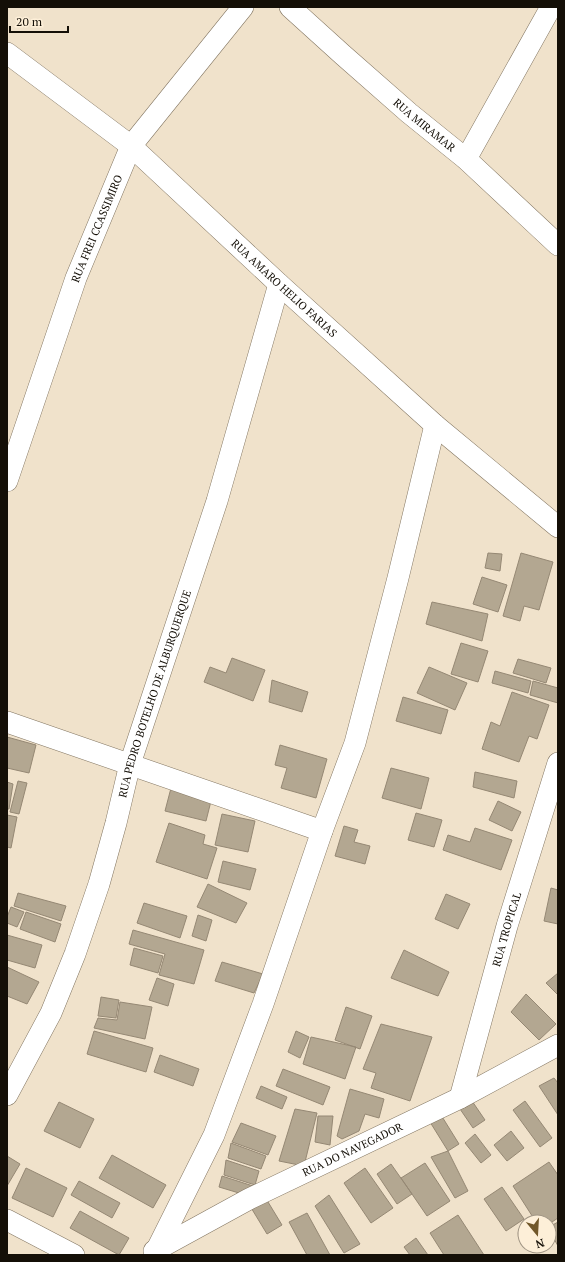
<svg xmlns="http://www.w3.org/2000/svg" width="565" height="1262" font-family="'PT Serif',serif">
	<rect width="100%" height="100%" fill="#f0e2cb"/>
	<path fill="#b3a791" stroke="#958874" d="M 488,553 L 502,554 L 500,571 L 485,568 Z
		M 521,553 L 553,562 L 539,610 L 524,606 L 520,621 L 503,616 Z
		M 482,577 L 507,585 L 498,612 L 473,604 Z
		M 432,602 L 488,614 L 482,641 L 426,624 Z
		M 461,643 L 488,651 L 478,682 L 451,674 Z
		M 232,658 L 265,670 L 253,701 L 204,682 L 210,667 L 226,673 Z
		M 518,659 L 551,668 L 546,683 L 513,673 Z
		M 429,667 L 467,683 L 455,710 L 417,693 Z
		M 495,671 L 531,681 L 528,693 L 492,683 Z
		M 272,680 L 308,692 L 302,712 L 269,702 Z
		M 533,681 L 558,688 L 558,703 L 530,695 Z
		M 512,692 L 549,705 L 537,739 L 529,736 L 519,762 L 482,749 L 491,722 L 500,726 Z
		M 403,697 L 448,710 L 441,734 L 396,721 Z
		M 7,737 L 36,745 L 29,773 L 7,768 Z
		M 280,745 L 327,759 L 316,798 L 281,788 L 287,768 L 275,765 Z
		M 391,768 L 429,778 L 421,809 L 382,798 Z
		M 475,772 L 517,781 L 514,798 L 473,787 Z
		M 18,781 L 27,783 L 19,814 L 10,812 Z
		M 7,782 L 13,784 L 9,809 L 7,809 Z
		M 171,788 L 212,797 L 206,821 L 165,811 Z
		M 498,801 L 521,812 L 512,831 L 489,820 Z
		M 416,813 L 442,820 L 434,847 L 408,840 Z
		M 222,814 L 255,821 L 248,852 L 215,845 Z
		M 7,815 L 17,817 L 11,848 L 7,847 Z
		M 169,823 L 205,835 L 203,844 L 217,848 L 207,879 L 156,862 Z
		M 344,826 L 358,830 L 354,842 L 370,846 L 365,864 L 335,856 Z
		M 475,828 L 512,840 L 501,870 L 443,850 L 448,835 L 470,842 Z
		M 223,861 L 256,869 L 250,890 L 218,882 Z
		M 208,884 L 247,903 L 236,923 L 197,907 Z
		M 551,888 L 558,890 L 558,924 L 544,921 Z
		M 18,893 L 66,906 L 61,921 L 14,906 Z
		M 446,894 L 470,904 L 458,929 L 435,919 Z
		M 144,903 L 187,916 L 180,938 L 137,923 Z
		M 11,907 L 24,912 L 17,927 L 7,923 L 7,917 Z
		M 26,912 L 61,924 L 55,942 L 20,929 Z
		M 198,915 L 212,920 L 206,941 L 192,936 Z
		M 133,930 L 204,950 L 194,984 L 159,975 L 165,954 L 129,944 Z
		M 7,935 L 42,945 L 35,968 L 7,960 Z
		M 134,948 L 163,956 L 158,973 L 130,965 Z
		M 404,950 L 449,972 L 438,996 L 391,978 Z
		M 222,962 L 263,974 L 254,993 L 215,981 Z
		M 7,967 L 39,982 L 27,1004 L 7,996 Z
		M 558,973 L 558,995 L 546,983 Z
		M 157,978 L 174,984 L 168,1006 L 149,1000 Z
		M 526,994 L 556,1024 L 539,1040 L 511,1012 Z
		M 101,997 L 119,1000 L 116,1018 L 98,1016 Z
		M 120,1002 L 152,1007 L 145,1039 L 94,1028 L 98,1018 L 117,1020 Z
		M 346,1007 L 372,1016 L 360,1049 L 335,1040 Z
		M 381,1024 L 432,1037 L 410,1101 L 371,1088 L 376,1073 L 363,1069 Z
		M 94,1031 L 153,1048 L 146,1072 L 87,1054 Z
		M 296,1031 L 309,1037 L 300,1058 L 288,1052 Z
		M 311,1037 L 356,1047 L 345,1079 L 303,1064 Z
		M 160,1055 L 199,1069 L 193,1086 L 154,1072 Z
		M 283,1069 L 330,1087 L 323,1105 L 276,1086 Z
		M 554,1078 L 558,1083 L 558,1115 L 539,1086 Z
		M 261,1086 L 287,1097 L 282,1109 L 256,1098 Z
		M 350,1089 L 384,1099 L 379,1118 L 365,1114 L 359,1131 L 342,1139 L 337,1136 Z
		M 472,1101 L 485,1120 L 473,1128 L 460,1109 Z
		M 525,1101 L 552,1138 L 540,1147 L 513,1110 Z
		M 59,1102 L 94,1119 L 80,1148 L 44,1131 Z
		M 295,1109 L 317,1113 L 304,1166 L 279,1161 Z
		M 441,1115 L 459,1144 L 448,1151 L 430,1122 Z
		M 318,1116 L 333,1116 L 330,1145 L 315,1142 Z
		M 241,1123 L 276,1136 L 268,1155 L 232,1142 Z
		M 511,1131 L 524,1148 L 507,1161 L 494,1145 Z
		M 475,1134 L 491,1155 L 481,1163 L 465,1143 Z
		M 231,1143 L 266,1156 L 261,1169 L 228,1158 Z
		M 448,1151 L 468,1191 L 455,1198 L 431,1157 Z
		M 112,1155 L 166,1185 L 153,1208 L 99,1178 Z
		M 7,1156 L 20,1164 L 7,1186 Z
		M 226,1160 L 259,1171 L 255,1185 L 224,1175 Z
		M 549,1162 L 558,1175 L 558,1218 L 549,1224 L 549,1222 L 536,1222 L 513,1186 Z
		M 425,1163 L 450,1201 L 427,1216 L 401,1178 Z
		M 391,1164 L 412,1194 L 397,1204 L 377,1174 Z
		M 26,1168 L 67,1188 L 53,1217 L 12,1198 Z
		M 365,1168 L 393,1208 L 371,1223 L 344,1183 Z
		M 222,1176 L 253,1186 L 239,1193 L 219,1187 Z
		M 79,1181 L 120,1203 L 112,1218 L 71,1195 Z
		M 502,1187 L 524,1219 L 506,1231 L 484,1199 Z
		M 329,1195 L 360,1244 L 344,1253 L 315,1206 Z
		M 265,1197 L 282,1225 L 267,1234 L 250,1206 Z
		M 80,1211 L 129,1238 L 119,1255 L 70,1228 Z
		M 307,1213 L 330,1255 L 307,1255 L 289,1222 Z
		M 458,1215 L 484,1255 L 444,1255 L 430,1233 Z
		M 558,1222 L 558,1246 L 549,1230 L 549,1227 Z
		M 416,1238 L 428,1255 L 410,1255 L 404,1247 Z"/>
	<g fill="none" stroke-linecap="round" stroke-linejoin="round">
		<defs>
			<g id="street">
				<path id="s1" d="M 290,7 L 343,55 L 409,113 L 466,159 L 558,245"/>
				<path id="s2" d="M 7,53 L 131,146 L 279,284 L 435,425 L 558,527"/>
				<path d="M 466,159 L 551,7"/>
				<path id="s3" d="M 7,481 L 76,278 L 131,146 L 243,7"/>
				<path d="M 7,722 L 322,831"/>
				<path id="s4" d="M 7,1095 L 51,1013 L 75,954 L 99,884 L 116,823 L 130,764 L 217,501 L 279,284"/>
				<path id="s5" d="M 460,1098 L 507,926 L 558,763"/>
				<path d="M 7,1220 L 74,1255"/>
				<path d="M 157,1249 L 214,1135 L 263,1004 L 322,831 L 355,743 L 398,578 L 435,425"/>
				<path id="s6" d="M 154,1251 L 249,1199 L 460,1098 L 558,1045"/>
			</g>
		</defs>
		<use href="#street" stroke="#837662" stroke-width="22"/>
		<use href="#street" stroke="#fff" stroke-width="21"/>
	</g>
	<g text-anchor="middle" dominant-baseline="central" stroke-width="3" stroke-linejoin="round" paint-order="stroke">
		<g font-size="11" fill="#140f07" stroke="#fdefd8">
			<text stroke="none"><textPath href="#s1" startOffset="179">RUA MIRAMAR</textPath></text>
			<text stroke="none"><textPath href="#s3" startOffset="268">RUA FREI CCASSIMIRO</textPath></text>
			<text stroke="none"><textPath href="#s2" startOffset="364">RUA AMARO HELIO FARIAS</textPath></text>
			<text stroke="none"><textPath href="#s4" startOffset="429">RUA PEDRO BOTELHO DE ALBURQUERQUE</textPath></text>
			<text stroke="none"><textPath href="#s5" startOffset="175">RUA TROPICAL</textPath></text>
			<text stroke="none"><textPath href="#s6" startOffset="223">RUA DO NAVEGADOR</textPath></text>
		</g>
	</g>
	<rect width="565" height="1262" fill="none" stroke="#140f07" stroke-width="16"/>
	<g transform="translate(537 1234) rotate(162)"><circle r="19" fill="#fdefd8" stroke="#a09584"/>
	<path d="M0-3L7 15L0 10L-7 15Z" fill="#715729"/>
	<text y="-6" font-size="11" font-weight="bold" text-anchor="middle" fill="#140f07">N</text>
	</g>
	<path d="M10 26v6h58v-6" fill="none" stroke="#140f07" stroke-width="2"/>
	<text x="16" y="26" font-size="12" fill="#140f07" stroke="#fdefd8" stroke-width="3" paint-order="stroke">20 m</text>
</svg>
